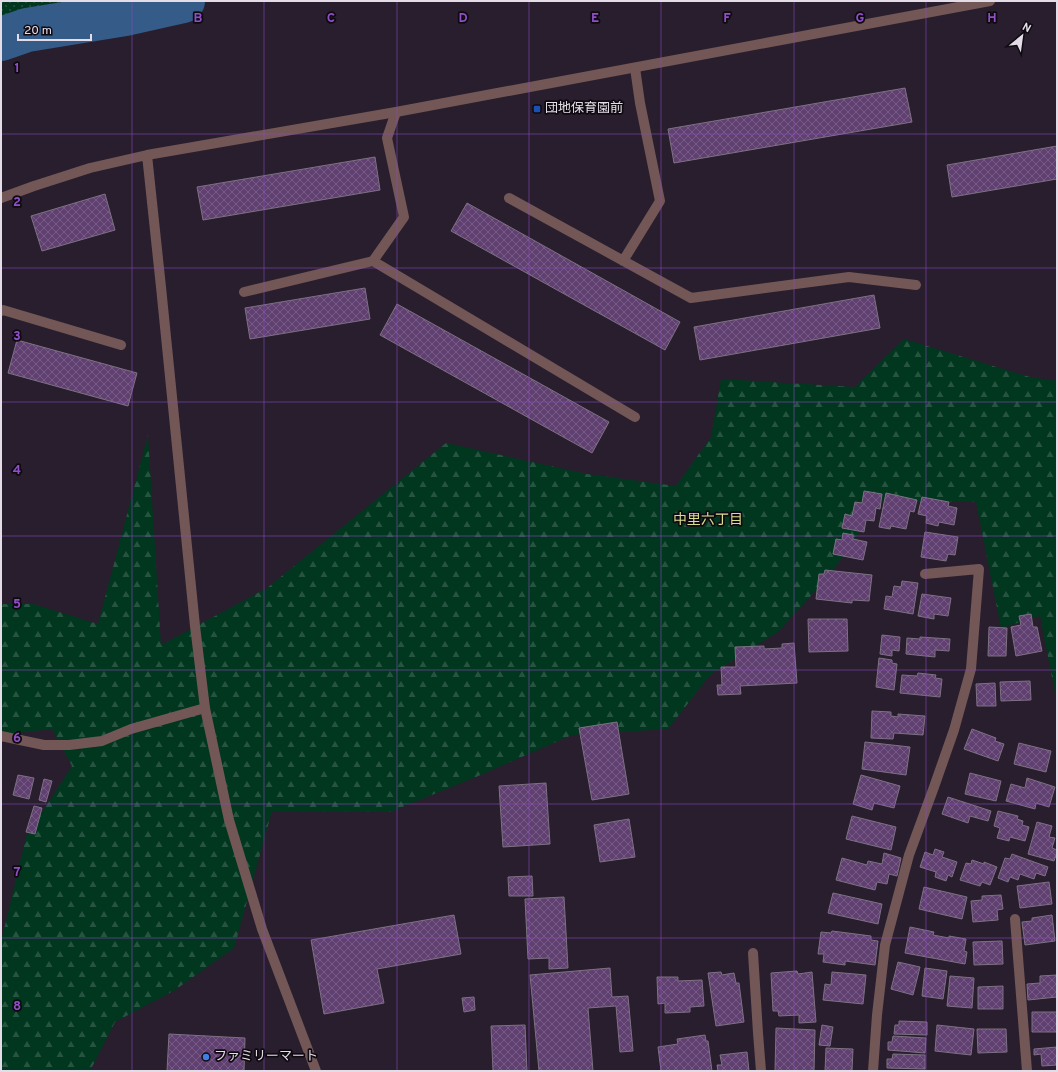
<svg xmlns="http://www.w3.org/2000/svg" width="1058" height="1072" font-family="Overpass,'Noto Sans JP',sans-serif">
	<defs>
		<pattern id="grass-dots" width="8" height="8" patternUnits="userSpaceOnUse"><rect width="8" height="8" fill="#01371f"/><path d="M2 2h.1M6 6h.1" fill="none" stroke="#265440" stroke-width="1.8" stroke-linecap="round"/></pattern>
		<pattern id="forest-firs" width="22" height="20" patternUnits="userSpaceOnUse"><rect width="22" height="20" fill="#01371f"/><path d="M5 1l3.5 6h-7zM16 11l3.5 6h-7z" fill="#265440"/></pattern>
		<pattern id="building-cross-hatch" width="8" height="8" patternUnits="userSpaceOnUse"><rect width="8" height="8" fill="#604070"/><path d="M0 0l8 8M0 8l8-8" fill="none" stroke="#775b84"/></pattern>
	</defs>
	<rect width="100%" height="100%" fill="#281e2d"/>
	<path fill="url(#grass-dots)" d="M 1,1 L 165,1 L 27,30 L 1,39 Z"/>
	<path fill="url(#forest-firs)" d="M 904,339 L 1030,377 L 1057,381 L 1057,703 L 1040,616 L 1001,628 L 976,502 L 880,502 L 830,575 L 778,632 L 710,675 L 668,729 L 572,735 L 476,777 L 390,812 L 272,811 L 234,948 L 175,990 L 115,1022 L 90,1071 L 1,1071 L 1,942 L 26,837 L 72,766 L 52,729 L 1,735 L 1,604 L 33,604 L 98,624 L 148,435 L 161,645 L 267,588 L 446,443 L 587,474 L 676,486 L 711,437 L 721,379 L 855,387 Z"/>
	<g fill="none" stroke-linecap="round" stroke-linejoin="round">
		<path stroke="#355b88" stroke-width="44" d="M 1,39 L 27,30 L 125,14 L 183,1"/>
	</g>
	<path fill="url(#building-cross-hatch)" stroke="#7d7183" d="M 905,88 L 912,122 L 674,163 L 668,129 Z
		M 1057,146 L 1057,179 L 952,197 L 947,165 Z
		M 375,157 L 380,190 L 203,220 L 197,187 Z
		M 105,194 L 115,230 L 42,251 L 31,216 Z
		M 467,203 L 680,322 L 665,350 L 451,231 Z
		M 365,288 L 370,319 L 250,339 L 245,308 Z
		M 874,295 L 880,328 L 700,360 L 694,327 Z
		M 397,304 L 609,422 L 592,453 L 380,335 Z
		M 17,340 L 137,373 L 128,406 L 8,373 Z
		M 864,491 L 882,494 L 880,509 L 876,508 L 874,521 L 866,520 L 864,532 L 842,528 L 845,514 L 852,516 L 855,502 L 862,503 Z
		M 886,493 L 917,500 L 914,512 L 910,511 L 906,529 L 891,526 L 890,529 L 879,527 Z
		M 922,497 L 949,502 L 948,506 L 957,508 L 954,525 L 939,522 L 938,526 L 926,523 L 927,516 L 918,514 Z
		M 925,532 L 958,537 L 955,555 L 948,554 L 946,561 L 921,557 Z
		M 843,533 L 853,535 L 853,539 L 867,542 L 863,560 L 833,554 L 836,539 L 842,540 Z
		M 825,570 L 872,575 L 869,601 L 852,600 L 852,603 L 816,599 L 819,574 L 824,574 Z
		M 902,581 L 918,583 L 913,614 L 884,609 L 886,596 L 892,597 L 894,586 L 901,587 Z
		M 922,594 L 951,598 L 948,616 L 934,614 L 934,619 L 918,616 Z
		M 1031,614 L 1033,627 L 1037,627 L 1042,651 L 1016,656 L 1011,627 L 1021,625 L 1019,616 Z
		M 808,619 L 847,619 L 848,651 L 809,652 Z
		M 989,627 L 1007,628 L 1006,656 L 988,656 Z
		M 882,635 L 900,637 L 899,651 L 892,650 L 892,656 L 880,654 Z
		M 920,637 L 950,639 L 949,651 L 935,650 L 935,657 L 906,654 L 907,638 L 920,639 Z
		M 794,643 L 797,683 L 740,686 L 741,694 L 718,695 L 717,685 L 722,685 L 721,667 L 736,667 L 735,647 L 764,646 L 764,649 L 782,648 L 782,644 Z
		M 879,658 L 892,660 L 892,663 L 897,664 L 894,690 L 876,687 Z
		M 918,673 L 936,675 L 935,678 L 942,679 L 940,697 L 900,693 L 902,675 L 917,676 Z
		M 1030,681 L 1031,700 L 1001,701 L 1000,682 Z
		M 995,683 L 996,706 L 977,706 L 976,684 Z
		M 872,711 L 891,712 L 891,716 L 898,717 L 898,714 L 925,716 L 923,735 L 894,733 L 893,739 L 871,738 Z
		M 617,722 L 629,794 L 592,800 L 579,728 Z
		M 972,729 L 996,738 L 995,741 L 1004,744 L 998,761 L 964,749 Z
		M 865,742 L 910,747 L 906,775 L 862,769 Z
		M 1019,743 L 1051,751 L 1046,772 L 1014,764 Z
		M 970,773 L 1001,781 L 996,801 L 965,794 Z
		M 18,775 L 34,778 L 29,799 L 13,795 Z
		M 861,775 L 900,786 L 894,808 L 874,803 L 872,810 L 853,804 Z
		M 1027,778 L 1055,787 L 1049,807 L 1036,803 L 1035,809 L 1006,801 L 1011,784 L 1025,788 Z
		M 44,779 L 52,781 L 46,802 L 39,800 Z
		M 546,783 L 550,844 L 503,847 L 499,786 Z
		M 948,797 L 991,811 L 988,821 L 970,816 L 968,823 L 942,814 Z
		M 34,806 L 42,808 L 35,834 L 26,832 Z
		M 998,811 L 1018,816 L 1017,819 L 1023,821 L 1022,825 L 1029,827 L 1025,841 L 1010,837 L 1009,841 L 997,838 L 1000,828 L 994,826 Z
		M 852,816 L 896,827 L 891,850 L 846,839 Z
		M 629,819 L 635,857 L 600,862 L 594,825 Z
		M 1037,822 L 1052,826 L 1049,837 L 1055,838 L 1052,848 L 1057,850 L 1057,852 L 1054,861 L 1028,854 Z
		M 935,849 L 944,852 L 942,857 L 957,862 L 952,877 L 948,875 L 946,881 L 935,877 L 936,872 L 920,867 L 925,852 L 933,855 Z
		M 884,853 L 901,858 L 897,876 L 889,874 L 887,884 L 877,882 L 875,890 L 836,880 L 842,858 L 867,865 L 868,861 L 882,864 Z
		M 1012,854 L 1048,867 L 1045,876 L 1036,873 L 1034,879 L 1020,874 L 1018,880 L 1010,877 L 1008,882 L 998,878 L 1005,858 L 1010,859 Z
		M 972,860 L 984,864 L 984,862 L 997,867 L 990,885 L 982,882 L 980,886 L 960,880 L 966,863 L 971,864 Z
		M 532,876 L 533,896 L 509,896 L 508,877 Z
		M 1049,882 L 1052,904 L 1020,908 L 1017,886 Z
		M 924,887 L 967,897 L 962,919 L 919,909 Z
		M 833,893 L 882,904 L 878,924 L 828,913 Z
		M 1001,895 L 1003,909 L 997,910 L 998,920 L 973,922 L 971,901 L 982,900 L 982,896 Z
		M 564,897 L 568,968 L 549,969 L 549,958 L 528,959 L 525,899 Z
		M 454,915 L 461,954 L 377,969 L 384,1003 L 324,1014 L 311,940 Z
		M 1052,915 L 1055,941 L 1025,945 L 1022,922 L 1032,921 L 1032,918 Z
		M 910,927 L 934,932 L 933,935 L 949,938 L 949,936 L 966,939 L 964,951 L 967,952 L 965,964 L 905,953 Z
		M 832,931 L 871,936 L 871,940 L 878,941 L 875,965 L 845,961 L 845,965 L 823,962 L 824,954 L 818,954 L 821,932 L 831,933 Z
		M 1002,941 L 1003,964 L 974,965 L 973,942 Z
		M 898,962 L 920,967 L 913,995 L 891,989 Z
		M 610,968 L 612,997 L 628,996 L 633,1051 L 620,1052 L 616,1006 L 588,1008 L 593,1071 L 539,1071 L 530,975 Z
		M 925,968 L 947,971 L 943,999 L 922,996 Z
		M 797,971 L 798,974 L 812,972 L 816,1022 L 799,1023 L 799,1015 L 779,1016 L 778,1011 L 773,1011 L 771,973 Z
		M 721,972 L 722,975 L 734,973 L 736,983 L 739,983 L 744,1022 L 716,1026 L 708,973 Z
		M 832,972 L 866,975 L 863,1004 L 823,1000 L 825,984 L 831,985 Z
		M 1057,975 L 1057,997 L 1028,1000 L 1027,984 L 1040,983 L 1040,976 Z
		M 950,976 L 974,978 L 972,1008 L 947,1006 Z
		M 657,977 L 678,977 L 678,981 L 702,980 L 704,1006 L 690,1007 L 690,1012 L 665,1013 L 665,1003 L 658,1004 Z
		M 1003,986 L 1003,1009 L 978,1009 L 978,987 Z
		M 474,997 L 475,1010 L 464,1012 L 462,998 Z
		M 1032,1012 L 1057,1012 L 1057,1032 L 1032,1032 Z
		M 899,1021 L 927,1022 L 927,1035 L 894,1034 L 895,1025 L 899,1025 Z
		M 525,1025 L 527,1071 L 493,1071 L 491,1026 Z
		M 822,1025 L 833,1027 L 830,1046 L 819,1045 Z
		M 937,1025 L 974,1029 L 971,1055 L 935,1051 Z
		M 776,1028 L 815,1030 L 814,1071 L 775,1071 Z
		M 977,1029 L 1006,1029 L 1007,1052 L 978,1053 Z
		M 169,1034 L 245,1038 L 244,1071 L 167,1071 Z
		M 705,1035 L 706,1041 L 708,1041 L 712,1071 L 661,1071 L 658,1047 L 678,1044 L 677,1039 Z
		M 893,1036 L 926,1038 L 925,1053 L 888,1050 L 888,1042 L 892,1042 Z
		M 1057,1047 L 1057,1065 L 1042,1066 L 1041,1054 L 1034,1055 L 1034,1049 Z
		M 826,1048 L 853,1049 L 852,1071 L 825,1071 Z
		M 747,1052 L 749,1071 L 718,1071 L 717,1065 L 722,1065 L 720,1055 Z
		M 893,1054 L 925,1055 L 925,1069 L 887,1068 L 887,1059 L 892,1059 Z"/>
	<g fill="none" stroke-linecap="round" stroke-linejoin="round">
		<path stroke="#735656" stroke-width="10" d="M 396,112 L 387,138 L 404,217 L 373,261 L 635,417
			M 509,198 L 691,298 L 849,277 L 916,285
			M 623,261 L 660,201 L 640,103 L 635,68
			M 244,292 L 373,261
			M 1,311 L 3,310 L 121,345
			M 753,953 L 758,1033 L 761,1071"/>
		<path stroke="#735656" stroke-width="10" d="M 1,736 L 44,745 L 69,745 L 102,741 L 131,729 L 205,708
			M 1015,919 L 1027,1071
			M 873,1071 L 877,1015 L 885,945 L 909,855 L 934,787 L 954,730 L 971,669 L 979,569 L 925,574"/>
		<path stroke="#735656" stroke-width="10" d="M 147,155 L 161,287 L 195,626 L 205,708 L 229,820 L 262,929 L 316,1071
			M 1,198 L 34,186 L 90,168 L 147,155 L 396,112 L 990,1"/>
	</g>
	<path fill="none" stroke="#904fc7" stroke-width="1" stroke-opacity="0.55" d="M 132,1 L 132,1071M 264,1 L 264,1071M 397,1 L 397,1071M 529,1 L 529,1071M 661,1 L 661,1071M 794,1 L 794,1071M 926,1 L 926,1071M 1,134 L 1057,134M 1,268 L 1057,268M 1,402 L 1057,402M 1,536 L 1057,536M 1,670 L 1057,670M 1,804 L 1057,804M 1,938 L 1057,938"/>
	<rect fill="#1a4fb4" stroke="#0f0a11" stroke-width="1.5" x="533" y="105" width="8" height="8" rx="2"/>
	<circle fill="#3f7fe0" stroke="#0f0a11" stroke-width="1.5" cx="206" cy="1057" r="4"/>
	<g text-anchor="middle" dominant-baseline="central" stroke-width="3.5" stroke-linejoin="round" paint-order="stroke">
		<g font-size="13" fill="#e4dde8" stroke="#0f0a11" text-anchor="start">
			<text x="545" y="109">団地保育園前</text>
			<text x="214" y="1057">ファミリーマート</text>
		</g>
		<g font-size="14" fill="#d8dd8f" stroke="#0f0a11">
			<text x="708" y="520">中里六丁目</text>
		</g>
	</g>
	<g font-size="13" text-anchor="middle" font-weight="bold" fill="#904fc7" stroke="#0f0a11" stroke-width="3.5" stroke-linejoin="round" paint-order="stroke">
		<text x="198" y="22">B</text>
		<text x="331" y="22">C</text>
		<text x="463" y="22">D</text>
		<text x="595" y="22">E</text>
		<text x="727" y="22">F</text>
		<text x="860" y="22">G</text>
		<text x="992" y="22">H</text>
		<text x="17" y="72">1</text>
		<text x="17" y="206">2</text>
		<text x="17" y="340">3</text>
		<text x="17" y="474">4</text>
		<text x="17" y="608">5</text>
		<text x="17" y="742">6</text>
		<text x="17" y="876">7</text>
		<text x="17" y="1010">8</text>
	</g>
	<rect width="1058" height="1072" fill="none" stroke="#e4dde8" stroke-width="4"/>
	<g transform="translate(1022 36) rotate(29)" stroke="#0f0a11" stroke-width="3" paint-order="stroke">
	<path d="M0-3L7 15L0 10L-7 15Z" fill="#e4dde8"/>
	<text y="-6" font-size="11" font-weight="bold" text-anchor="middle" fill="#e4dde8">N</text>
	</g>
	<path d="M18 34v6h73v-6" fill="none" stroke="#e4dde8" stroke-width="2"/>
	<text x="24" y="34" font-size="12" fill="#e4dde8" stroke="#0f0a11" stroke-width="3" paint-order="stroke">20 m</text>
</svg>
